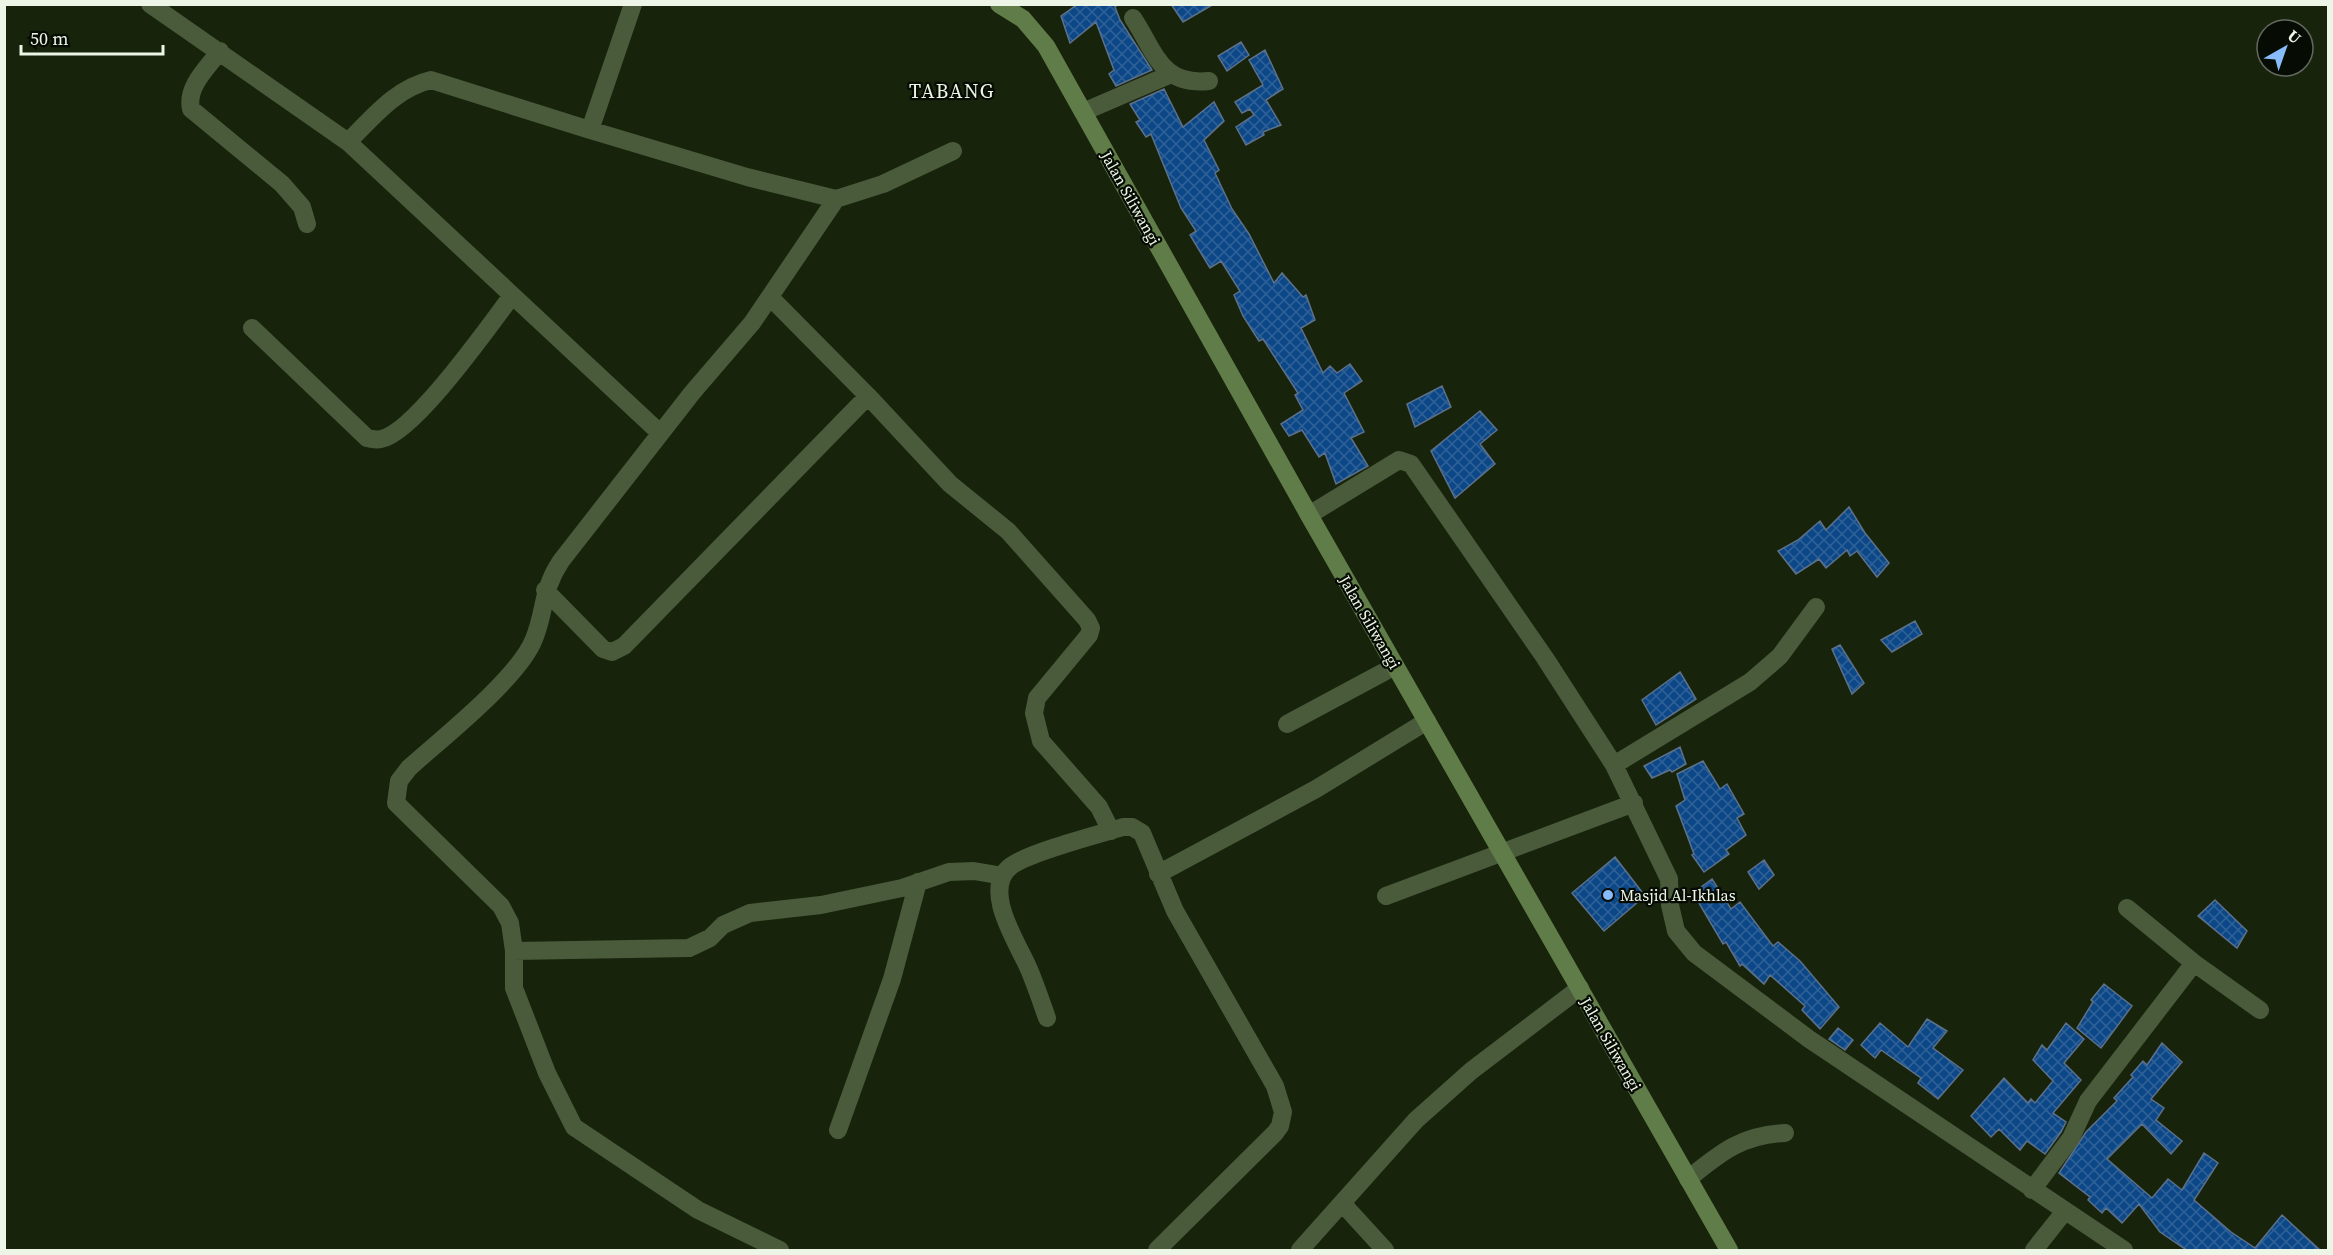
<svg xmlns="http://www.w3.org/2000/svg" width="2333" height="1255" font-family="'Source Serif 4',serif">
	<defs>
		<pattern id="building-cross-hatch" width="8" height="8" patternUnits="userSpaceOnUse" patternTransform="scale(1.5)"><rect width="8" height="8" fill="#0c4787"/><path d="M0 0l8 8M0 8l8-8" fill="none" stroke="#306298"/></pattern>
	</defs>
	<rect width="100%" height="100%" fill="#17230b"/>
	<path fill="url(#building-cross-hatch)" stroke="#5d718a" stroke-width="1.5" d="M 1078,4 L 1119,4 L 1115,7 L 1120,20 L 1152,70 L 1116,86 L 1109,74 L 1114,70 L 1096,22 L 1070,43 L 1061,16 Z
		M 1171,4 L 1214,4 L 1183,22 Z
		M 1241,42 L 1249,55 L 1227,71 L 1218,56 Z
		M 1265,50 L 1283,89 L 1266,100 L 1281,125 L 1263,132 L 1264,135 L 1246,145 L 1236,127 L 1254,115 L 1250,109 L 1242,113 L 1235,102 L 1263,85 L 1249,60 Z
		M 1164,89 L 1183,127 L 1214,102 L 1224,121 L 1204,140 L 1219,170 L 1215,173 L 1232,209 L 1249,234 L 1274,283 L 1282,273 L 1303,297 L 1306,295 L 1315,320 L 1301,328 L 1323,373 L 1330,366 L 1337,373 L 1350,364 L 1362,381 L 1344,393 L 1364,432 L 1351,438 L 1368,466 L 1336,484 L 1325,453 L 1319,457 L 1302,430 L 1289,436 L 1281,424 L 1303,410 L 1295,395 L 1298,393 L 1263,339 L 1259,341 L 1243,316 L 1234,295 L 1240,291 L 1221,261 L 1210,268 L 1190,235 L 1196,231 L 1181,208 L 1151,134 L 1146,137 L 1136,122 L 1140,120 L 1130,104 Z
		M 1442,386 L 1451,407 L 1415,427 L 1407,404 Z
		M 1480,411 L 1497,430 L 1480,444 L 1495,464 L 1455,498 L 1431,451 Z
		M 1849,507 L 1865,533 L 1889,563 L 1877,577 L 1857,551 L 1850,556 L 1847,550 L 1826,568 L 1819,559 L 1796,574 L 1778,551 L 1798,540 L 1820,521 L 1826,530 Z
		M 1915,621 L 1922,634 L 1892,652 L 1881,640 Z
		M 1840,645 L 1864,683 L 1852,694 L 1832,649 Z
		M 1680,672 L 1696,699 L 1656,725 L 1642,700 Z
		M 1680,747 L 1686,764 L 1672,772 L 1670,770 L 1652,778 L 1644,766 Z
		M 1703,761 L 1720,789 L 1727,784 L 1744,814 L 1737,818 L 1746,835 L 1726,850 L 1729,854 L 1704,872 L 1692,855 L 1694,854 L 1676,806 L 1685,800 L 1677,774 Z
		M 1615,857 L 1645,896 L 1604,931 L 1572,893 Z
		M 1764,860 L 1774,875 L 1759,889 L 1748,872 Z
		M 1712,879 L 1731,909 L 1740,902 L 1773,946 L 1778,942 L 1800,961 L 1839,1007 L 1820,1029 L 1802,1010 L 1805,1006 L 1770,975 L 1764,984 L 1742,964 L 1740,966 L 1726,942 L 1723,944 L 1693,893 Z
		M 2215,900 L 2247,931 L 2237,948 L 2198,916 Z
		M 2104,984 L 2132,1006 L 2101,1048 L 2077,1028 L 2093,1002 L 2091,1000 Z
		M 1927,1019 L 1947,1031 L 1933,1048 L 1963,1070 L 1938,1099 L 1918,1083 L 1921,1078 L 1881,1050 L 1875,1058 L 1861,1045 L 1880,1023 L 1908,1047 Z
		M 2066,1023 L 2084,1039 L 2064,1063 L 2081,1080 L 2053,1113 L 2066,1122 L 2061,1132 L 2045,1154 L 2027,1141 L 2020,1150 L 1999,1129 L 1991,1137 L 1971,1116 L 2004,1078 L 2028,1103 L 2031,1099 L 2035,1103 L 2053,1081 L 2033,1060 L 2042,1045 L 2047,1050 Z
		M 1838,1028 L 1853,1040 L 1845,1050 L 1829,1039 Z
		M 2162,1043 L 2182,1062 L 2151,1099 L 2164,1108 L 2156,1120 L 2182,1141 L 2171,1154 L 2142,1124 L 2107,1159 L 2152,1198 L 2168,1179 L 2182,1190 L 2204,1153 L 2218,1163 L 2194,1200 L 2231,1232 L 2255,1248 L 2282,1215 L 2321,1251 L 2188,1251 L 2160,1232 L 2139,1204 L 2122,1223 L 2106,1208 L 2102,1213 L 2088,1200 L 2090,1197 L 2059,1173 L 2086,1132 L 2117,1101 L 2114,1098 L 2133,1077 L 2131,1075 L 2143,1061 L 2147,1065 Z"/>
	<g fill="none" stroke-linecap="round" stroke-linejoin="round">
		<path stroke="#495b3b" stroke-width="18" d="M 150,4 L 348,142 C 373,117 396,88 431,80 L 590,130 L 633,4
			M 1133,18 C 1156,53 1161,86 1209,81
			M 220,51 C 207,68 186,87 191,109 L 282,184 L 302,207 L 307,224
			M 1083,112 L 1169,75
			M 590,130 L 747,177 L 836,199 L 883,184 L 953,151
			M 348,142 L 660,433
			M 252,328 L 367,438 C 371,439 376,440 381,439 C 414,433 489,326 511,297
			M 868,396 L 950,484 L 1008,531 L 1087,620 L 1091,628 L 1089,635 L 1037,698 L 1034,713 L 1041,741 L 1099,807 L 1111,831
			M 1309,515 L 1399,460 L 1411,464 L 1545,658 L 1614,765 L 1669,879 L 1670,905 L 1676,931 L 1694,953 L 1809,1039 L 2124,1250
			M 545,590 L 603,649 L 612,652 L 624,646 L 868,396 L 770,297
			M 1287,724 L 1395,666
			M 1614,765 L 1750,682 L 1780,656 L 1816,607
			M 1158,874 L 1316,789 L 1427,721
			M 1386,896 L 1634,803
			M 2127,908 L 2194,963
			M 514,951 L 510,923 L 501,906 L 396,803 L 399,781 L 409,768 C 441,739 519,678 534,639 C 546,610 541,591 561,561 L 692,393 L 752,323 L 836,199
			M 1047,1018 C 1041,1001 1035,983 1028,967 C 1017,942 981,889 1011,866 C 1030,852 1097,835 1123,827 L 1132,827 L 1142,833 L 1175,911 L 1275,1086 L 1283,1112 L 1280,1126 L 1275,1133 L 1157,1250
			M 838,1130 L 892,979 L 918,882
			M 1688,1179 C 1721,1152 1742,1135 1785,1133
			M 2032,1190 L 2071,1138 L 2088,1101 L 2194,963 L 2260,1010
			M 1342,1203 L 1385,1250
			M 780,1250 L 698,1210 L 574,1127 L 547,1073 L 514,988 L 514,951 L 689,948 L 710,938 L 723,925 L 750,913 L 821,905 L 902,888 L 949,872 L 974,871 L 1003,876
			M 1300,1250 L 1416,1120 L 1471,1071 L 1580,988
			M 2034,1250 L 2065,1211"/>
		<path stroke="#607c49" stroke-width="18" d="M 999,4 L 1023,19 L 1046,46 L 1309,515 L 1729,1250"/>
	</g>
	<circle fill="#87bbfb" stroke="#060b03" stroke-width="2" cx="1608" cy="895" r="6"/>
	<g text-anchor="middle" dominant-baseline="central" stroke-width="4.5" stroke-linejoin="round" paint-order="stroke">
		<g font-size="16" fill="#edf6e6" stroke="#060b03">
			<text transform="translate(1131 198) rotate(61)">Jalan Siliwangi</text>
			<text transform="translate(1370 622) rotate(60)">Jalan Siliwangi</text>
			<text transform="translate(1611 1044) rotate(60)">Jalan Siliwangi</text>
		</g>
		<g font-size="16" fill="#edf6e6" stroke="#060b03" text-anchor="start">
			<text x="1620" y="895">Masjid Al-Ikhlas</text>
		</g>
		<g font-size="20" letter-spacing="1.5" fill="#edf6e6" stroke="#060b03">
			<text x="952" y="91">TABANG</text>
		</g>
	</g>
	<rect width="2333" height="1255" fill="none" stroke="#edf6e6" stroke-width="12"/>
	<g transform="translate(2285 48) rotate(40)"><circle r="28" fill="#060b03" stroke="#62695e" stroke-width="1.5"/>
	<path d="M0-4.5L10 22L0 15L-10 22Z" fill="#87bbfb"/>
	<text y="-9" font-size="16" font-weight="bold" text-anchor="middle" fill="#edf6e6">U</text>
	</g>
	<path d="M21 45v9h142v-9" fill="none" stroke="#edf6e6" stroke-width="3"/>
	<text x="30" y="45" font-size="18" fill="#edf6e6" stroke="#060b03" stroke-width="4.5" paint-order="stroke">50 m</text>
</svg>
